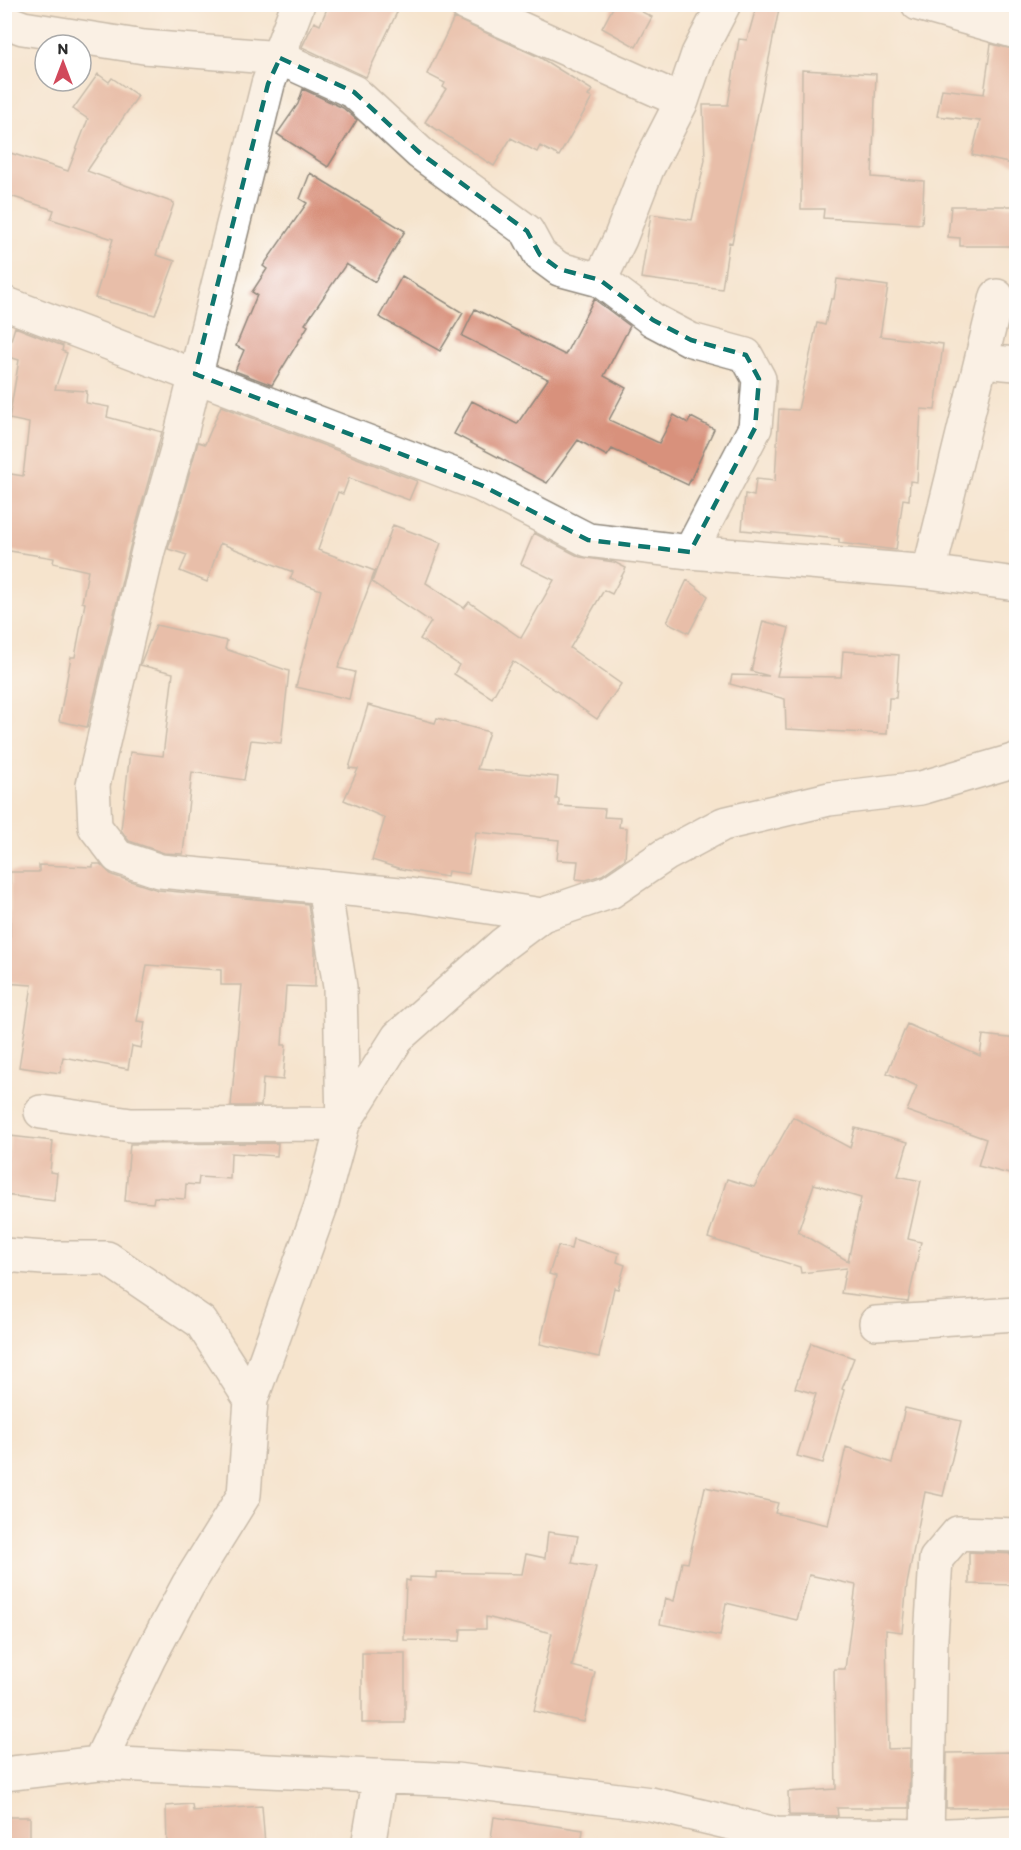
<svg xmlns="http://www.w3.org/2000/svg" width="1021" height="1850" font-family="Itim,sans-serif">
	<rect width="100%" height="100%" fill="#fff"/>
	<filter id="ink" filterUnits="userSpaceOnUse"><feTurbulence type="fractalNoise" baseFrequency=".0167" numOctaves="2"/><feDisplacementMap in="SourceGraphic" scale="12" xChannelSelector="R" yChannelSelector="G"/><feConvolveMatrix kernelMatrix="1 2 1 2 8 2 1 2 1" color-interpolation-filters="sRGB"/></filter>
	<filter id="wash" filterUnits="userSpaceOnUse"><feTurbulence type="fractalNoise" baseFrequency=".008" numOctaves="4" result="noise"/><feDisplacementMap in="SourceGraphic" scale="24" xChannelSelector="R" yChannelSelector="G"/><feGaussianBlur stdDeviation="1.35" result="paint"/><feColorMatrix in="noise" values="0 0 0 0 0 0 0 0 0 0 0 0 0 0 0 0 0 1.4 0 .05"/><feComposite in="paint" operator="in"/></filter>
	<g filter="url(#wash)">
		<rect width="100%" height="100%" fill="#f5e4cd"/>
		<g id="blocks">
			<path fill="#d8917b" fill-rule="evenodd" d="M 329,4 L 401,4 L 366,77 L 302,47 L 314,22 L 320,25 Z
				M 615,4 L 627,4 L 652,17 L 636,47 L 602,28 Z
				M 757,4 L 780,4 L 732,243 L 729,242 L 722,289 L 641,278 L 651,214 L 692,220 L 705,160 L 703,105 L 728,105 L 739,39 L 747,40 Z
				M 454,18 L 539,57 L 592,90 L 588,96 L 592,98 L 559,156 L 540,146 L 537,152 L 511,138 L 494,166 L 425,122 L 446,89 L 443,87 L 445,83 L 427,74 Z
				M 991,44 L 1017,50 L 1017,165 L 972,155 L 980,121 L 937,116 L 942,89 L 984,94 Z
				M 802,70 L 876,74 L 872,177 L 924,181 L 922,224 L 823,218 L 824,209 L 801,209 Z
				M 98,74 L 109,82 L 112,78 L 138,96 L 87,171 L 174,203 L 156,255 L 175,261 L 155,315 L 95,298 L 113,239 L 51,219 L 54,210 L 4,194 L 4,151 L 68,171 L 88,119 L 73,109 Z
				M 303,89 L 343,108 L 357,120 L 328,167 L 277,134 L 298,104 Z
				M 310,173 L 405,231 L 375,282 L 346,264 L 305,324 L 308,326 L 272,385 L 235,371 L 244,350 L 236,346 L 257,295 L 252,292 L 267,269 L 263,266 L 307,203 L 300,199 Z
				M 951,206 L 1016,206 L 1016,246 L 960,246 L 960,238 L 948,237 Z
				M 402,276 L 463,313 L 440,351 L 379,317 Z
				M 837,279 L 888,286 L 880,336 L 943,344 L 935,410 L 921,409 L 917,482 L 910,481 L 909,500 L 903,499 L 896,550 L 839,543 L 839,539 L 742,530 L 745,494 L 754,496 L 756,479 L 775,481 L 779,409 L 798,410 L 817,323 L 825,325 L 831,299 L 834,299 Z
				M 594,299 L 630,326 L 604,376 L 626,388 L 609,420 L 659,443 L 674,415 L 688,423 L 691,417 L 714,429 L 688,485 L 612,449 L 607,456 L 578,440 L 547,483 L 454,434 L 472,401 L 517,424 L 548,379 L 462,336 L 475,309 L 565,355 Z
				M 15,327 L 63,346 L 62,351 L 67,353 L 55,389 L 87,391 L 86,403 L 109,407 L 107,417 L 162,432 L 130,547 L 87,727 L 59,721 L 71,657 L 75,657 L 85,603 L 82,602 L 88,571 L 53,563 L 54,558 L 4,550 L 4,473 L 23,476 L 29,423 L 9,419 L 19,360 L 6,356 Z
				M 221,406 L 417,481 L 409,500 L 349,478 L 343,494 L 338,492 L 318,550 L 375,571 L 338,668 L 355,672 L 349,699 L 296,687 L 321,590 L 290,579 L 293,572 L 220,543 L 207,582 L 180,571 L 187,555 L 168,549 L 198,442 L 205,444 Z
				M 393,525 L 441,543 L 426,583 L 464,608 L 469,602 L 521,638 L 554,580 L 521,564 L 534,533 L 580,557 L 614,562 L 626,568 L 612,594 L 604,590 L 570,648 L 621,684 L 597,719 L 513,661 L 492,698 L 454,674 L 459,665 L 420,639 L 431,622 L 372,582 Z
				M 687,580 L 708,596 L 689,633 L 667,622 Z
				M 763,621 L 789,628 L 777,676 L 841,677 L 843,651 L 899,655 L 896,698 L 889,698 L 887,734 L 786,729 L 785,699 L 730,684 L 732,675 L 769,676 L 751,671 Z
				M 156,625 L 227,641 L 225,649 L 289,671 L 281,743 L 251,740 L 244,780 L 192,772 L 183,854 L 164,853 L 129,841 L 121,830 L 130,752 L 163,756 L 173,673 L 140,665 Z
				M 368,705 L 435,723 L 437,718 L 489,732 L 477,769 L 558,777 L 556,799 L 559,799 L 559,806 L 605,809 L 604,817 L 620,818 L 619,827 L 627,828 L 625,859 L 602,875 L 586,880 L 576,879 L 578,861 L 557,860 L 559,840 L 476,832 L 469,874 L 448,871 L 447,877 L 401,869 L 372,860 L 385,818 L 344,800 L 358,769 L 349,768 Z
				M 93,864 L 100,864 L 112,875 L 158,890 L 308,904 L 315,951 L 315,987 L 286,986 L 282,1045 L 286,1045 L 283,1080 L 263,1078 L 261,1106 L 231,1106 L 242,985 L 221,985 L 221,970 L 147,965 L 137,1021 L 145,1022 L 141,1048 L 132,1046 L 128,1069 L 63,1057 L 60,1073 L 19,1067 L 32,985 L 4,983 L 4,936 L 10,936 L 10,872 L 39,872 L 39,865 L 93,867 Z
				M 907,1024 L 980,1056 L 983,1035 L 1017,1039 L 1017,1176 L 978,1166 L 986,1139 L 907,1111 L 917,1086 L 887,1073 Z
				M 793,1117 L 850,1148 L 855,1128 L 908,1142 L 898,1176 L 921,1181 L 908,1239 L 921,1242 L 908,1302 L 841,1293 L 846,1268 L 801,1273 L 800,1267 L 708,1238 L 727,1179 L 754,1187 ZM 814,1184 L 861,1198 L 848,1261 L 798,1232 Z
				M 10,1136 L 53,1141 L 50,1172 L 57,1173 L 54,1201 L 4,1195 Z
				M 278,1143 L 277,1156 L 231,1153 L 230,1179 L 199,1177 L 198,1185 L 186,1184 L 185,1199 L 154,1197 L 153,1203 L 125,1201 L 130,1144 Z
				M 573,1239 L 619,1253 L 617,1262 L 625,1265 L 618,1289 L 614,1288 L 599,1357 L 540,1344 L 556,1276 L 549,1274 L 558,1246 L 571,1249 Z
				M 811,1343 L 854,1358 L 842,1389 L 844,1390 L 823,1463 L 797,1456 L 816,1394 L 795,1388 Z
				M 905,1408 L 961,1421 L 943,1496 L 925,1492 L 907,1584 L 902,1632 L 886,1630 L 888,1749 L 910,1748 L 909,1808 L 837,1808 L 838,1816 L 789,1815 L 788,1792 L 836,1789 L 834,1669 L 845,1669 L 856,1585 L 809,1575 L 797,1620 L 726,1603 L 720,1636 L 660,1624 L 665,1598 L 674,1601 L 682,1562 L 688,1563 L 705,1487 L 778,1503 L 775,1513 L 828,1525 L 846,1447 L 892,1463 Z
				M 548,1532 L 578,1536 L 572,1563 L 596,1567 L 572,1666 L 595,1672 L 584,1722 L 534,1711 L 552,1633 L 486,1617 L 486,1629 L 461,1629 L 460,1641 L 404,1640 L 406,1580 L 410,1581 L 410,1577 L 436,1578 L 436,1572 L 522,1574 L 526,1554 L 545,1558 Z
				M 969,1552 L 1017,1554 L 1017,1585 L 969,1584 Z
				M 362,1653 L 405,1653 L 405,1723 L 362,1723 Z
				M 1017,1752 L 1017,1807 L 946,1808 L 947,1753 Z
				M 192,1804 L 193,1811 L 262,1806 L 265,1845 L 167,1845 L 166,1806 Z
				M 4,1817 L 30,1817 L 30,1845 L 4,1845 Z
				M 494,1817 L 583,1830 L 581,1845 L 490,1845 Z"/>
		</g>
	</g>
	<g filter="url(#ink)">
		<use href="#blocks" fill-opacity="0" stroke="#90887c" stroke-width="1.5"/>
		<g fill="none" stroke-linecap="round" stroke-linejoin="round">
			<defs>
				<path id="street" d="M 298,4 L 268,84 L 178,446 L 148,551 L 93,785 L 95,827 L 118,857 L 160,871 L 410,895 L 542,915
					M 466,4 L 682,101
					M 918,4 L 1016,32
					M 4,21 L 23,28 L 144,47 L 280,58 L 354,92 L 420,153 L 527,231 L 540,255 L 559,269 L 600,280 L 653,320 L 691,340 L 746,355 L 759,379 L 755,428 L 690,552
					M 600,280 L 620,239 L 647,169 L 682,101 L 698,54 L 724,4
					M 4,303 L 481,485 L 588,540 L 690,552 L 929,572 L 1016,584
					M 981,361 L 1016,364
					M 929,572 L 997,296
					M 41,1112 L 131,1125 L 343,1124 L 340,987 L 324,887
					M 4,1255 L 44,1258 L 107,1258 L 201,1322 L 251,1400
					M 876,1323 L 1016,1314
					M 99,1763 L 149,1658 L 188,1585 L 244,1495 L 251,1400 L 321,1206 L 343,1124 L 398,1037 L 502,945 L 542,915 L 610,892 L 665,855 L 723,824 L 829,799 L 921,788 L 1016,760
					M 4,1774 L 99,1763 L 456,1780 L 651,1804 L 776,1834 L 927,1836 L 1016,1832
					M 927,1836 L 931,1638 L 936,1559 L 958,1533 L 1016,1535
					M 368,1846 L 380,1776"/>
			</defs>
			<use href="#street" stroke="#90887c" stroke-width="36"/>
			<use href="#street" stroke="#fff" stroke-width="33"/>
		</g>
	</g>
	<path d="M0 0H1021V1850H0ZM 280,58 L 354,92 L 420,153 L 527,231 L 540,255 L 559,269 L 600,280 L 653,320 L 691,340 L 746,355 L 759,379 L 755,428 L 690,552 L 588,540 L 481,485 L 195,374 L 268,84 Z" fill="#f5e4cd" fill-opacity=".55" fill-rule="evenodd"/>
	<path fill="none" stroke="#0f766e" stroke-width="4.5" stroke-dasharray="12 8" stroke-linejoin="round" d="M 280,58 L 354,92 L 420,153 L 527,231 L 540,255 L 559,269 L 600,280 L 653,320 L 691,340 L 746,355 L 759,379 L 755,428 L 690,552 L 588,540 L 481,485 L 195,374 L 268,84 Z"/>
	<rect width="1021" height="1850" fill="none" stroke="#fff" stroke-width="24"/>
	<g transform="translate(63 63)"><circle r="28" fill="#ffffff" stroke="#aaaaaa" stroke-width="1.5"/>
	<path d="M0-4.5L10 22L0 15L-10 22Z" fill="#d1495b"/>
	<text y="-9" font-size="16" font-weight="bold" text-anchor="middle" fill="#2b2b2b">N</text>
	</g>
</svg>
